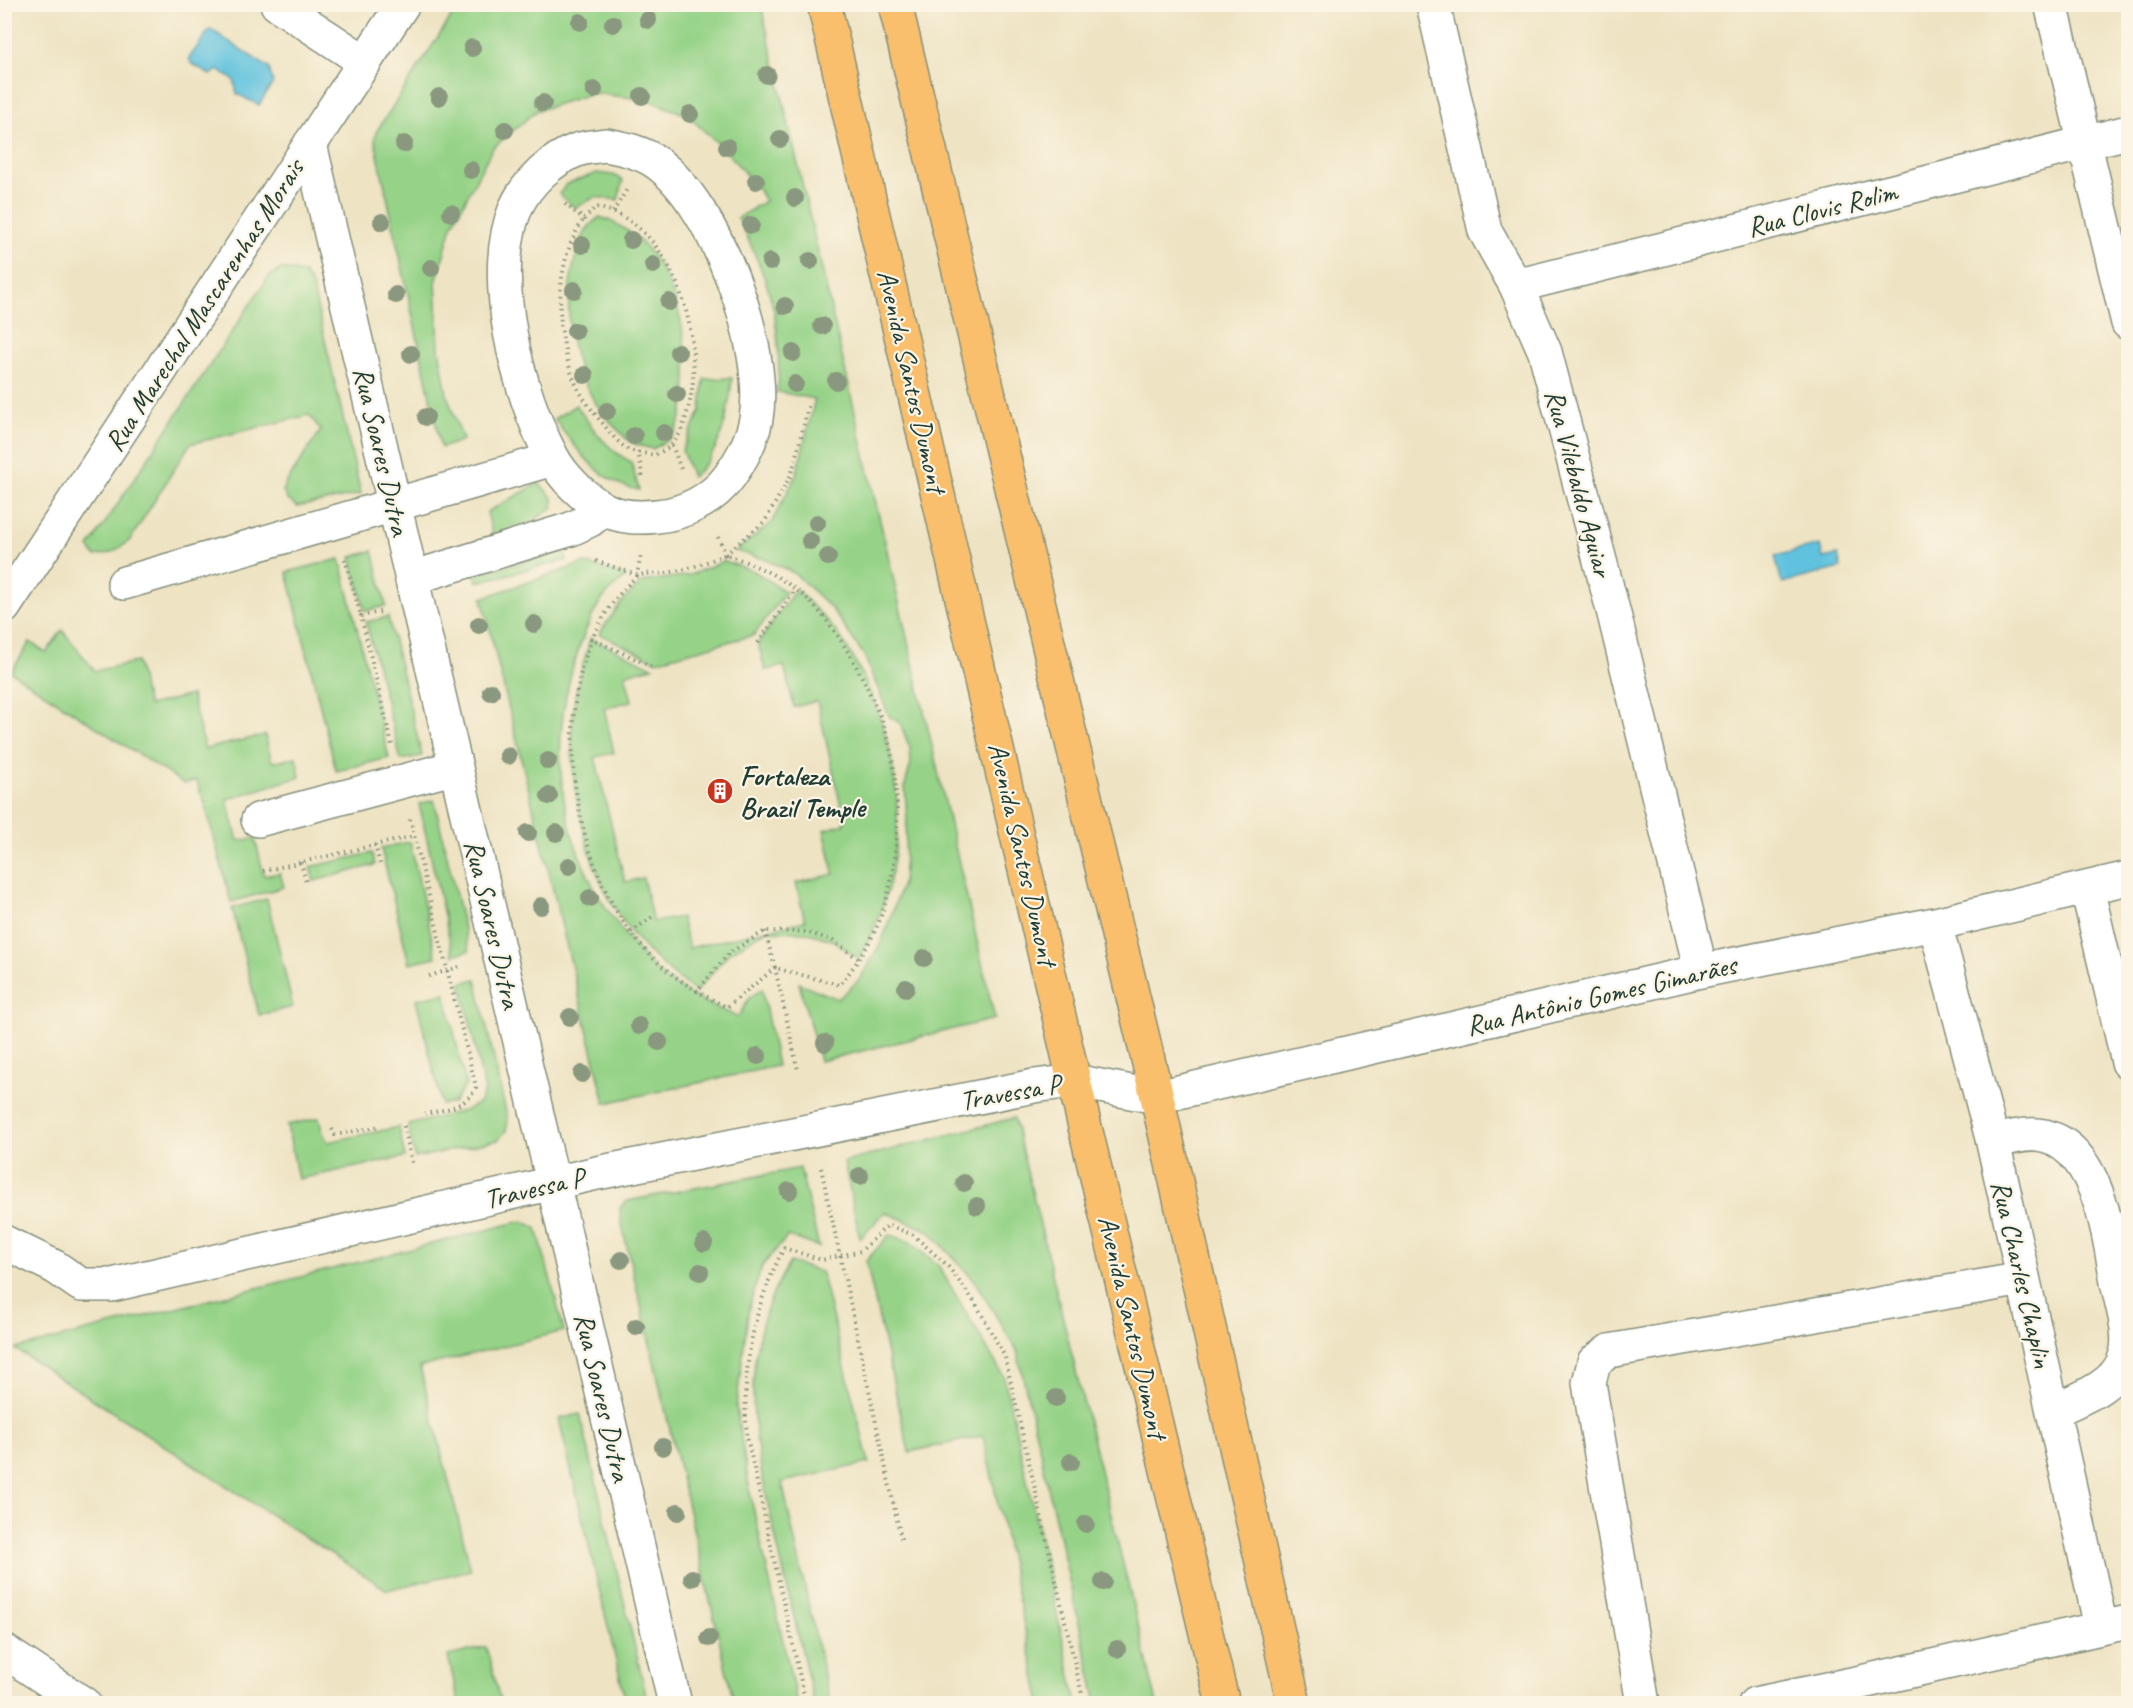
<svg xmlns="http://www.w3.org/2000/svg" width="2133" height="1708" font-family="Caveat,sans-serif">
	<rect width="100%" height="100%" fill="#fcf5e5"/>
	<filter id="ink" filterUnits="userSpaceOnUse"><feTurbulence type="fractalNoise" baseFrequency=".0167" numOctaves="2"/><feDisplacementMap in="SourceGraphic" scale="12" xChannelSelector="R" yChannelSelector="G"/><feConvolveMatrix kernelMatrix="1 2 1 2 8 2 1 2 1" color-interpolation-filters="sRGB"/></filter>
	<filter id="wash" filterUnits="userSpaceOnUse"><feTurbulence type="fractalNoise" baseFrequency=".008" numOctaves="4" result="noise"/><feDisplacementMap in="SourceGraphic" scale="24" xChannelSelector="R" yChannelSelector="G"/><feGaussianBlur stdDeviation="1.35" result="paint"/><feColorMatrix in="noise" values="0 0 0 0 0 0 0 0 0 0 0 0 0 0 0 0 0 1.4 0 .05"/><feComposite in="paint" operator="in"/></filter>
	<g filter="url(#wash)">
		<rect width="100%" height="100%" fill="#eee3c3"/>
		<path fill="#96d388" stroke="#5a885e" stroke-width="1.5" d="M 459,5 L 761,5 L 995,1019 L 820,1061 L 799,983 L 838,999 L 860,979 L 882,941 L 903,881 L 907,820 L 905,785 L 911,763 L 910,748 L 900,723 L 889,716 L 864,655 L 831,608 L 794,573 L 764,559 L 736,551 L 771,523 L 796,476 L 815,399 L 778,392 C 782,316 771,286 738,218 L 765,201 L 757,187 L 725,150 L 687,115 L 647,100 L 593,93 L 536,111 L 492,149 L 452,226 L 436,282 L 439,349 L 447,395 L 463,440 L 441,448 L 375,141 L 376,132 Z
			M 597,173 L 613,175 L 623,180 L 618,200 L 595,197 L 575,208 L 559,194 L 567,184 Z
			M 600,217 C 665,239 686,312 686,374 C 686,393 684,420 672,436 C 668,441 659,445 653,449 C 647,447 638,446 631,442 C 627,440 622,434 618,430 C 575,389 561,324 573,268 C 578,248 582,228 600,217 Z
			M 281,269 L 304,273 L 312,285 L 361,494 L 297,507 L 287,499 L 283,491 L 286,483 L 321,430 L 309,415 L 190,444 L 130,540 C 119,550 109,555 95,556 L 89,547 L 269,276 Z
			M 732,378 C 729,413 721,455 692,477 L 682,450 L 701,410 L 704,379 Z
			M 576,405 C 592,428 606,449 631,462 L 639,490 C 600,484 576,448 554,419 Z
			M 539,483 L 553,498 L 553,507 L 518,532 L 493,536 L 487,512 Z
			M 373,551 L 386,606 L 365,611 L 351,557 Z
			M 565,552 L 567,560 L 477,582 L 475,574 Z
			M 340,559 L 389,758 L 336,771 L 287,572 Z
			M 724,561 L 754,571 L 786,592 L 754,635 L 656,661 L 599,634 L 620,604 L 642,582 L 690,575 Z
			M 584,563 L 626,576 C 618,584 607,593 600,602 C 586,625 578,648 571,674 C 545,772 567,869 635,946 C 642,955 650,965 659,973 C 683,993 710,1005 738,1017 L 749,998 L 762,989 L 777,1066 L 605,1103 L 482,598 Z
			M 796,589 C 812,606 833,624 845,644 C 906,744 917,855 859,959 L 832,940 L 805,932 L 765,931 L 729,953 L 696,992 C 670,973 646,953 627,927 C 582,866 563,765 576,691 C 580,674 586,656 590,638 L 653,667 L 625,674 L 632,701 L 604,708 L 614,753 L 595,757 L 625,882 L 643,878 L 653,922 L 681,917 L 689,948 L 805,921 L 796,883 L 834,874 L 824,830 L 845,824 L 817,701 L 794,707 L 784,666 L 765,670 L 758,643 Z
			M 388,617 L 422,756 L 401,760 L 366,622 Z
			M 62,630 L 95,671 L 137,662 L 148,706 L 191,695 L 205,749 L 265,735 L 272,762 L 296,757 L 300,777 L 227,799 L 238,841 L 255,838 L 264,876 L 280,873 L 284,887 L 231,902 L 205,804 L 196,780 L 184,784 L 11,672 L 30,642 L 46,653 Z
			M 434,800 L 469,951 L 453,955 L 419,804 Z
			M 410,842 L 436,957 L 409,963 L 381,848 Z
			M 372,853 L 375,865 L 314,881 L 310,867 Z
			M 267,899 L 293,1007 L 259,1015 L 232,908 Z
			M 476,979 L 508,1121 L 506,1131 L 498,1140 L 415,1158 L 408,1125 L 466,1110 L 479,1103 L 485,1091 L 461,983 Z
			M 445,993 L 466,1085 L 453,1103 L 442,1105 L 416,999 Z
			M 319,1118 L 322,1131 L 328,1142 L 399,1127 L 405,1157 L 298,1179 L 287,1125 Z
			M 1014,1118 L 1157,1703 L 1097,1703 L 1017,1350 L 974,1280 L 929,1231 L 885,1212 L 860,1239 L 844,1162 Z
			M 800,1168 L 819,1247 L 788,1236 L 762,1266 L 749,1307 L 736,1407 L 751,1498 L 797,1703 L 734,1703 L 621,1221 L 620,1208 L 627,1201 Z
			M 522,1221 L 537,1228 L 564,1331 L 420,1367 L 471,1570 L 387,1590 L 15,1349 Z
			M 889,1235 L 910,1242 L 938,1265 L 1004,1377 L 1077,1703 L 1041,1703 L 983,1436 L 909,1452 L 866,1261 Z
			M 790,1262 L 821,1272 L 869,1463 L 782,1482 L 830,1703 L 814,1703 C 802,1652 790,1600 778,1548 C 755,1448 731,1355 790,1262 Z
			M 580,1414 L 648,1703 L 626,1703 L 559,1419 Z
			M 486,1647 L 501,1703 L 459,1703 L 448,1656 Z"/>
		<path fill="#60c2de" stroke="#408089" stroke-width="1.5" d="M 210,29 L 269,68 L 273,83 L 259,105 L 237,94 L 234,80 L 218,70 L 210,75 L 191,63 L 189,58 Z
			M 1820,545 L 1823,558 L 1838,555 L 1841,568 L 1782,583 L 1775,556 Z"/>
	</g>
	<g filter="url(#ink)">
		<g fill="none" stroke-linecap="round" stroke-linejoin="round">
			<defs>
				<path id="minor" d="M 277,4 L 365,62
					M 1433,4 L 1485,231 L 1516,286 L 1545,352 L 1614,614 L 1701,971
					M 2051,4 L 2128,323
					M 310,144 L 675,1704
					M 606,145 C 623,148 642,152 657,163 C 716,206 768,347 756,419 C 752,441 742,459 729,477 C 713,499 684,514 657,516 C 639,518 621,518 604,509 C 584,498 562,476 552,457 C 518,393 487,276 516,207 C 527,183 552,159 577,150 C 585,147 597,146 606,145 Z
					M 1516,286 L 2128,132
					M 412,578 L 571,529 L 590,520 L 604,509
					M 124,583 L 553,459
					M 4,607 L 403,4
					M 258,820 L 456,767
					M 2087,888 L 2128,1062
					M 1935,924 L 1993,1142 L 2101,1627
					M 1993,1142 C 2008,1138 2022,1134 2037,1135 C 2097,1140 2109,1235 2117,1282 C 2121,1303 2132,1333 2126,1354 C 2118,1386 2079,1399 2053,1411
					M 4,1242 L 55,1267 L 81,1285 L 112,1285 L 597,1173 L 1034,1086 L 1074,1081 L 1157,1097 L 1701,971 L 1935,924 L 2128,878
					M 4,1651 L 84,1704
					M 1643,1704 L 1589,1383 L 1594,1362 L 1609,1351 L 2023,1279
					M 1755,1704 L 1857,1683 L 2128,1622"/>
				<path id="major" d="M 824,4 L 1074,1081 L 1223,1704
					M 895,4 L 1157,1097 L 1294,1704"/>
			</defs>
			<use href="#minor" stroke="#86907c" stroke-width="36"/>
			<use href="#major" stroke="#86907c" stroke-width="36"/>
			<path stroke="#86907c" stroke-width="4" stroke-dasharray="1.5 4.5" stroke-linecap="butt" d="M 565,204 L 584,219 L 596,207 C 675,222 707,341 688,409 C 685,421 680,438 670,446 C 666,450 660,452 655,455 C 646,453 635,453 628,449 C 619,444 610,433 605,426 C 593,412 581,397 574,380 C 555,331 553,263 584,219
				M 613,212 L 627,189
				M 672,445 L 681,469
				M 638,451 L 643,480
				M 718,537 L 726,554 L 765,521 L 792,473 L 809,403
				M 345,559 L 361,616
				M 596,561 L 637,575 L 641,554
				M 380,612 L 361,616 L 392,745
				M 590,638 L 653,667
				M 758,643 L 796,589
				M 410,819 L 476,1087 C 466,1108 446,1109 425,1114
				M 375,845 L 380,864
				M 301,862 L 306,882
				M 263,871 L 414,836
				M 765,931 L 775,968 L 840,985 C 853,968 866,950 875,931 C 900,874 902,808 890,747 C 885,722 870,694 859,671 C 844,644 821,607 795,589 C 774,573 750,563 726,554 C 706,563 687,570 665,573 C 656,574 641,572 635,578 C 545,660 562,831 625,925 C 651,963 687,988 727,1007 L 775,968 L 798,1070
				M 631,932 L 652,917
				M 429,976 L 462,966
				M 696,992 L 729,953 L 765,931 L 805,932 L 832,940 L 859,959
				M 404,1126 L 413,1167
				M 332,1129 L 335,1135 L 381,1126
				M 821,1168 L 902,1543
				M 806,1704 L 747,1437 C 741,1370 753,1307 784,1248 L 822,1260 L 861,1251 L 888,1225 L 913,1235 L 947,1265 L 976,1304 L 1005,1357 L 1084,1704"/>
			<use href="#minor" stroke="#fff" stroke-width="33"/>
			<use href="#major" stroke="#f9bf6c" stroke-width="33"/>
		</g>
		<g fill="#89987e">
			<circle cx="648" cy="20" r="9"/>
			<circle cx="580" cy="22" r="9"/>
			<circle cx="613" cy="24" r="9"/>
			<circle cx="472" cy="48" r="9"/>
			<circle cx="767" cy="75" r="9"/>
			<circle cx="594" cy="90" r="9"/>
			<circle cx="642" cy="96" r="9"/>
			<circle cx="439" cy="97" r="9"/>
			<circle cx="543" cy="103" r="9"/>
			<circle cx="690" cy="114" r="9"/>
			<circle cx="505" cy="130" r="9"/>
			<circle cx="780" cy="139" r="9"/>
			<circle cx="404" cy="144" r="9"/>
			<circle cx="727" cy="147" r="9"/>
			<circle cx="471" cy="170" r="9"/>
			<circle cx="756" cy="181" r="9"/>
			<circle cx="795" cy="198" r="9"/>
			<circle cx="451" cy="213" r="9"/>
			<circle cx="382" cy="222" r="9"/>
			<circle cx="751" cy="225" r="9"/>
			<circle cx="631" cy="240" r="9"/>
			<circle cx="582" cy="245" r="9"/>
			<circle cx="810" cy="261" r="9"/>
			<circle cx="770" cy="262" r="9"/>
			<circle cx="653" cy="265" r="9"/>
			<circle cx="431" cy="268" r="9"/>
			<circle cx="574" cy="290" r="9"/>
			<circle cx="396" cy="295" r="9"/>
			<circle cx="669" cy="302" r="9"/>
			<circle cx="785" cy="306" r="9"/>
			<circle cx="822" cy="326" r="9"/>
			<circle cx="575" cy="331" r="9"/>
			<circle cx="678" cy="352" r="9"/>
			<circle cx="793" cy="353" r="9"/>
			<circle cx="411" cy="354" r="9"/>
			<circle cx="585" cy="375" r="9"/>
			<circle cx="836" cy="381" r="9"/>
			<circle cx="795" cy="384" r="9"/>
			<circle cx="677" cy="394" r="9"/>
			<circle cx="607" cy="411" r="9"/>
			<circle cx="426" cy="417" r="9"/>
			<circle cx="664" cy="433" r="9"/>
			<circle cx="634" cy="436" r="9"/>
			<circle cx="817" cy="523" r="9"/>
			<circle cx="810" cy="541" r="9"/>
			<circle cx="828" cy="557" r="9"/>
			<circle cx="534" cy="624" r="9"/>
			<circle cx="479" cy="625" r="9"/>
			<circle cx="491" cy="692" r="9"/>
			<circle cx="508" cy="756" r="9"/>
			<circle cx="548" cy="761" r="9"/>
			<circle cx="549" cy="796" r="9"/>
			<circle cx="528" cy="833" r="9"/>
			<circle cx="556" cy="833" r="9"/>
			<circle cx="569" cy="866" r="9"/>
			<circle cx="590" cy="898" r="9"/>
			<circle cx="541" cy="906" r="9"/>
			<circle cx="924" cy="958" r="9"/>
			<circle cx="906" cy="988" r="9"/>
			<circle cx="570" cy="1017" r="9"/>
			<circle cx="639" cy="1026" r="9"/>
			<circle cx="659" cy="1042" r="9"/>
			<circle cx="825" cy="1043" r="9"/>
			<circle cx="758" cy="1056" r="9"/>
			<circle cx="582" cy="1074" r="9"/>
			<circle cx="860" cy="1176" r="9"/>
			<circle cx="964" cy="1183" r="9"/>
			<circle cx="789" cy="1191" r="9"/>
			<circle cx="977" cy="1206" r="9"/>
			<circle cx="704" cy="1243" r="9"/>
			<circle cx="621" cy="1260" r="9"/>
			<circle cx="700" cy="1272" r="9"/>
			<circle cx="636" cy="1327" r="9"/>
			<circle cx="1056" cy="1398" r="9"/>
			<circle cx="663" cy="1447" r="9"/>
			<circle cx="1071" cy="1462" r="9"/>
			<circle cx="678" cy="1512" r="9"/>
			<circle cx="1086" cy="1524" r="9"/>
			<circle cx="692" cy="1578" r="9"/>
			<circle cx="1103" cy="1582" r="9"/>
			<circle cx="709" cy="1638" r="9"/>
			<circle cx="1117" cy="1649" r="9"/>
		</g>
	</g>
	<defs>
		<symbol id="building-disc" viewBox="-11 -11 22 22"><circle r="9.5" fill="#c8321e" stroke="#fcf5e5"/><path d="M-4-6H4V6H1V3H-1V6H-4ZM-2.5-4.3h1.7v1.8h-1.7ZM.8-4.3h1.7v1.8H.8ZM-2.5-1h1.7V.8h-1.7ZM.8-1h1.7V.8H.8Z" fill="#fff"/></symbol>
	</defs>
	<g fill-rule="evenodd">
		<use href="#building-disc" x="705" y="776" width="30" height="30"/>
	</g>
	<g text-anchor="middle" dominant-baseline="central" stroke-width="4.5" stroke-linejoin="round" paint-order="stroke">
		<g font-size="28" fill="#1f3d34" stroke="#fcf5e5">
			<text transform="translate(1822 209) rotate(-14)">Rua Clovis Rolim</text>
			<text transform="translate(204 305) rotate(-57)">Rua Marechal Mascarenhas Morais</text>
			<text transform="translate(912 381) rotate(77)">Avenida Santos Dumont</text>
			<text transform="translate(382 451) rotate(77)">Rua Soares Dutra</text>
			<text transform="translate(1579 483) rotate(75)">Rua Vilebaldo Aguiar</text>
			<text transform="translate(1023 854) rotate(77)">Avenida Santos Dumont</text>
			<text transform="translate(493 924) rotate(77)">Rua Soares Dutra</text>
			<text transform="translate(1601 995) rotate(-13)">Rua Antônio Gomes Gimarães</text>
			<text transform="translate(1010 1092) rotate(-10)">Travessa P</text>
			<text transform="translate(534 1188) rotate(-13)">Travessa P</text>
			<text transform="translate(2022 1274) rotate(77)">Rua Charles Chaplin</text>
			<text transform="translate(1133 1327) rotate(77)">Avenida Santos Dumont</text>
			<text transform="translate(603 1397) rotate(77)">Rua Soares Dutra</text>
		</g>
		<g font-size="28" font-weight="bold" fill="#1f3d34" stroke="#fcf5e5" text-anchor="start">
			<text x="740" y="775">Fortaleza<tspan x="740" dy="32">Brazil Temple</tspan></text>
		</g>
	</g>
	<rect width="2133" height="1708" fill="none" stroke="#fcf5e5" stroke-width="24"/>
</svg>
